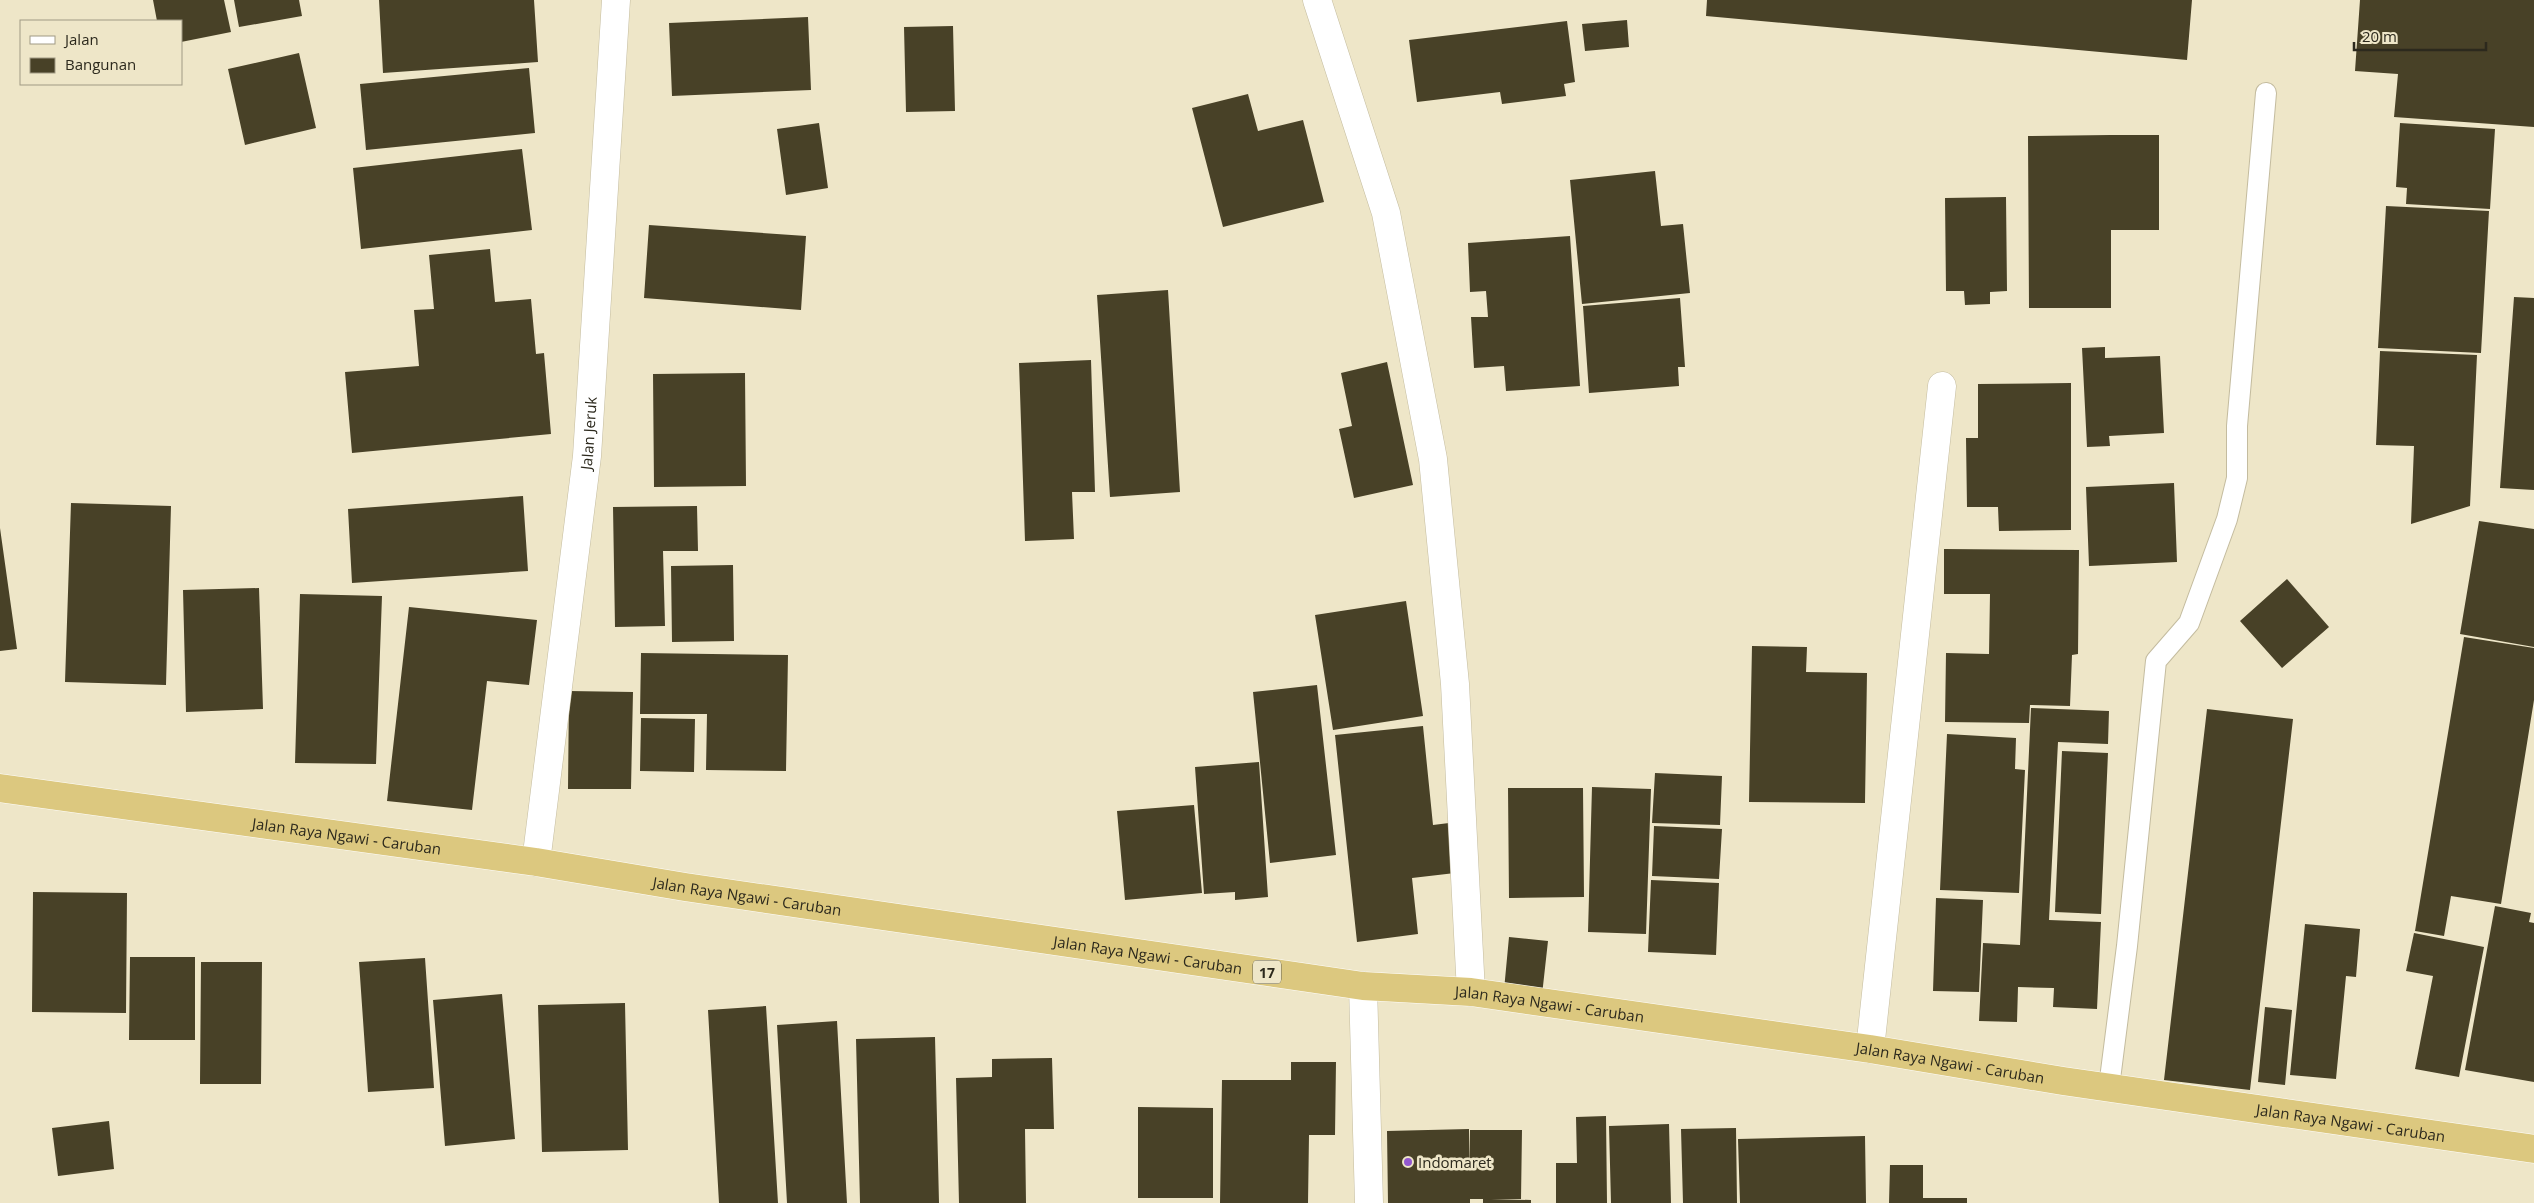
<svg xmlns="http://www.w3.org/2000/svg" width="2534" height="1203" font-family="'Open Sans',sans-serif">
	<rect width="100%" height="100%" fill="#eee6c8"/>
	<path fill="#484127" d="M 153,0 L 224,0 L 231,32 L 181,42 L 181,21 L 157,21 Z
		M 234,0 L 299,0 L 302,16 L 239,27 Z
		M 379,0 L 534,0 L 538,62 L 383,73 Z
		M 1707,0 L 2192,0 L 2187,60 L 1706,16 Z
		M 2360,0 L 2534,0 L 2534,127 L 2394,117 L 2398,74 L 2355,71 Z
		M 808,17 L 811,90 L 672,96 L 669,23 Z
		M 1627,20 L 1629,47 L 1585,51 L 1582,24 Z
		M 1567,21 L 1575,82 L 1564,84 L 1566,96 L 1502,104 L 1500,92 L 1417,102 L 1409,40 Z
		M 953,26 L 955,111 L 906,112 L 904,27 Z
		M 299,53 L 316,128 L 245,145 L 228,69 Z
		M 529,68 L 535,133 L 366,150 L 360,84 Z
		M 1248,94 L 1258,131 L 1303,120 L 1324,202 L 1223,227 L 1192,108 Z
		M 819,123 L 828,188 L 786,195 L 777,129 Z
		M 2400,123 L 2495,129 L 2490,209 L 2406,204 L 2407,188 L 2396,187 Z
		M 2110,135 L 2159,135 L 2159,230 L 2111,230 L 2111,308 L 2029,308 L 2028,136 Z
		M 522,149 L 532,230 L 361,249 L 353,168 Z
		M 1655,171 L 1661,226 L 1683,224 L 1690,293 L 1582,304 L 1570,180 Z
		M 2006,197 L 2007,291 L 1990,292 L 1990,304 L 1965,305 L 1964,291 L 1946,291 L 1945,198 Z
		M 2386,206 L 2489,211 L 2481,353 L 2378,348 Z
		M 649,225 L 806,236 L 801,310 L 644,298 Z
		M 1570,236 L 1580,386 L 1506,391 L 1504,366 L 1474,368 L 1471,317 L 1488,317 L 1486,291 L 1470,292 L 1468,243 Z
		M 490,249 L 495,302 L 531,299 L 536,354 L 544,353 L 551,434 L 352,453 L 345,372 L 419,366 L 414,310 L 434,309 L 429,255 Z
		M 1168,290 L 1180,492 L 1110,497 L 1097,295 Z
		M 2514,297 L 2534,298 L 2534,490 L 2500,488 Z
		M 1680,298 L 1685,367 L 1678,367 L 1679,386 L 1589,393 L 1583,306 Z
		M 2105,347 L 2105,358 L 2160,356 L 2164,433 L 2109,436 L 2110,446 L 2087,447 L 2082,348 Z
		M 2380,351 L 2477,355 L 2470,506 L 2411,524 L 2414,446 L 2376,445 Z
		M 1091,360 L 1095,492 L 1072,492 L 1074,539 L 1025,541 L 1019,363 Z
		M 1387,362 L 1413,485 L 1354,498 L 1339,429 L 1352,426 L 1341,373 Z
		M 745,373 L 746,486 L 654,487 L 653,374 Z
		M 2071,383 L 2071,530 L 1999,531 L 1998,507 L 1967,507 L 1966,438 L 1978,438 L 1978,384 Z
		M 2174,483 L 2177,562 L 2089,566 L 2086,487 Z
		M 523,496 L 528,571 L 352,583 L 348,509 Z
		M 71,503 L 171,506 L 166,685 L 65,682 Z
		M 697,506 L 698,551 L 663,551 L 665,626 L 615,627 L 613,507 Z
		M 2479,521 L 2534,529 L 2534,647 L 2460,634 Z
		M 0,528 L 17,649 L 0,651 Z
		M 1944,549 L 2079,550 L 2078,654 L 2072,655 L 2070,706 L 2030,705 L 2029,723 L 1945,722 L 1946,653 L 1989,654 L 1990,594 L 1944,594 Z
		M 733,565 L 734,641 L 672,642 L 671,566 Z
		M 2287,579 L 2329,627 L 2282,668 L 2240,621 Z
		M 259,588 L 263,709 L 186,712 L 183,590 Z
		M 300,594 L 382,596 L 376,764 L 295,763 Z
		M 1406,601 L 1423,716 L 1333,730 L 1315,615 Z
		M 409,607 L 537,620 L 529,685 L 487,681 L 472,810 L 387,801 Z
		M 2464,637 L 2534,648 L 2534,700 L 2501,904 L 2451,896 L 2444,936 L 2415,931 Z
		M 1752,646 L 1807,647 L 1806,672 L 1867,673 L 1865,803 L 1749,802 Z
		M 641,653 L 788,655 L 786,771 L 706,770 L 707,714 L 640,714 Z
		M 1317,685 L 1336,855 L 1270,863 L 1253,692 Z
		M 569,691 L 633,692 L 631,789 L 568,789 Z
		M 2031,708 L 2109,711 L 2108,744 L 2058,742 L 2049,920 L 2101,922 L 2097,1009 L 2053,1007 L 2054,988 L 2018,987 L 2017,1022 L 1979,1021 L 1983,943 L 2020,945 Z
		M 2207,709 L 2293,719 L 2250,1090 L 2164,1080 Z
		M 641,718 L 695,719 L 694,772 L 640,771 Z
		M 1423,726 L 1433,825 L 1449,823 L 1455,873 L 1412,878 L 1418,934 L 1357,942 L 1335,735 Z
		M 1947,734 L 2016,738 L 2015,769 L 2025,770 L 2019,893 L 1940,890 Z
		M 2062,751 L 2108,753 L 2101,914 L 2055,912 Z
		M 1259,762 L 1268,897 L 1235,900 L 1235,892 L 1204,894 L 1195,767 Z
		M 1655,773 L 1722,776 L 1720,825 L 1652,823 Z
		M 1592,787 L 1651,789 L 1646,934 L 1588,932 Z
		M 1508,788 L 1583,788 L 1584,897 L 1509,898 Z
		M 1194,805 L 1202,893 L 1125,900 L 1117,811 Z
		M 1654,826 L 1722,829 L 1719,879 L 1652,876 Z
		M 1651,880 L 1719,883 L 1716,955 L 1648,952 Z
		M 33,892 L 127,893 L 126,1013 L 32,1012 Z
		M 1936,898 L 1983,900 L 1979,992 L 1933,991 Z
		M 2495,906 L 2531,913 L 2529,922 L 2534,923 L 2534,1082 L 2465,1070 Z
		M 2305,924 L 2360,929 L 2356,977 L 2346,976 L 2336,1079 L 2290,1075 Z
		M 2414,933 L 2484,947 L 2459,1077 L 2415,1069 L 2433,976 L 2406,971 Z
		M 1509,937 L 1548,941 L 1542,995 L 1504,990 Z
		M 130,957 L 195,957 L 195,1040 L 129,1040 Z
		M 425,958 L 434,1088 L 368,1092 L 359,962 Z
		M 201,962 L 262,962 L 261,1084 L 200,1084 Z
		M 502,994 L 515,1139 L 445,1146 L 433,1000 Z
		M 625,1003 L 628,1150 L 542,1152 L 538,1005 Z
		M 766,1006 L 778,1203 L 719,1203 L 708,1010 Z
		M 2265,1007 L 2292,1010 L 2285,1085 L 2258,1082 Z
		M 837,1021 L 847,1203 L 787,1203 L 777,1025 Z
		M 935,1037 L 939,1203 L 860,1203 L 856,1039 Z
		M 1052,1058 L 1054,1129 L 1025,1129 L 1026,1203 L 959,1203 L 956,1078 L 992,1077 L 992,1059 Z
		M 1291,1062 L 1336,1062 L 1335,1135 L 1309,1135 L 1308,1203 L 1220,1203 L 1222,1080 L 1291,1080 Z
		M 1138,1107 L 1213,1108 L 1213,1198 L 1138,1198 Z
		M 1606,1116 L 1607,1203 L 1556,1203 L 1556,1163 L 1577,1163 L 1576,1117 Z
		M 109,1121 L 114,1169 L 58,1176 L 52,1128 Z
		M 1669,1124 L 1671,1203 L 1611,1203 L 1609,1126 Z
		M 1736,1128 L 1737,1203 L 1683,1203 L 1681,1129 Z
		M 1469,1129 L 1469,1172 L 1470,1130 L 1522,1130 L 1521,1199 L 1491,1199 L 1531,1200 L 1531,1203 L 1483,1203 L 1483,1199 L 1470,1199 L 1470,1203 L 1388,1203 L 1387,1131 Z
		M 1865,1136 L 1866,1203 L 1740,1203 L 1738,1139 Z
		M 1890,1165 L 1923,1165 L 1923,1198 L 1967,1198 L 1967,1203 L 1889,1203 Z"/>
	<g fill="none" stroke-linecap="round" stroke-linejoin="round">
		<defs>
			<path id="service" d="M 2109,1087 L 2127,946 L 2156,661 L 2189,623 L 2227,519 L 2237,478 L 2237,426 L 2266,93"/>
			<g id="minor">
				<path d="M 1317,0 L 1386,213 L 1433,459 L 1455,684 L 1471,992"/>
				<path id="s1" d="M 536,862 L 587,456 L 616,0"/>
				<path d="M 1363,986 L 1369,1203"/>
				<path d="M 1870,1049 L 1942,386"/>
			</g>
			<g id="trunk">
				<path id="s2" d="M 0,788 L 536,862 L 685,887 L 1363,986 L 1471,992 L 1870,1049 L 2063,1081 L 2534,1149"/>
			</g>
		</defs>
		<use href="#service" stroke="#c4bc9f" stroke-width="22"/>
		<use href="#minor" stroke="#c4bc9f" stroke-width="29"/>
		<use href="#trunk" stroke="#fff" stroke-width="29"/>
		<use href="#service" stroke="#fff" stroke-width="20"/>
		<use href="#minor" stroke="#fff" stroke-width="28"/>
		<use href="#trunk" stroke="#dcc87f" stroke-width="28"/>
	</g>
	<circle fill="#9358cf" stroke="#eee6c8" stroke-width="2" cx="1408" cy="1162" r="5"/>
	<g text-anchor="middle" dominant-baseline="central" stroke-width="5" stroke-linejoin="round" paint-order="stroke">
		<rect fill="#eee6c8" stroke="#666250" stroke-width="1" x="1253" y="960.5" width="28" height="23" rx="4"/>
		<g font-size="14" font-weight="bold" fill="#2c291d">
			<text x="1267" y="972">17</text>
		</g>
		<g font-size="15" fill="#2c291d" stroke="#eee6c8">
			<text stroke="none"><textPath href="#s1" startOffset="432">Jalan Jeruk</textPath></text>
			<text stroke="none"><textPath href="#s2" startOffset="350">Jalan Raya Ngawi - Caruban</textPath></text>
			<text stroke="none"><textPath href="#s2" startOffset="755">Jalan Raya Ngawi - Caruban</textPath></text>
			<text stroke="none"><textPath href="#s2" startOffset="1160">Jalan Raya Ngawi - Caruban</textPath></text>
			<text stroke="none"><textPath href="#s2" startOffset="1565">Jalan Raya Ngawi - Caruban</textPath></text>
			<text stroke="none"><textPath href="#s2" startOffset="1970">Jalan Raya Ngawi - Caruban</textPath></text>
			<text stroke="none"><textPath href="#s2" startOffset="2375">Jalan Raya Ngawi - Caruban</textPath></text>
		</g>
		<g font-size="15" fill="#2c291d" stroke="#eee6c8" text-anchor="start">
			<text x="1418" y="1162">Indomaret</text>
		</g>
	</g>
	<rect x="20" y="20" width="162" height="65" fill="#eee6c8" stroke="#a09a84"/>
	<rect x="30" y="36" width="25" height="8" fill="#ffffff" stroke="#a09a84"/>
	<text x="65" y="45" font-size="15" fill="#2c291d">Jalan</text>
	<rect x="30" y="58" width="25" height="15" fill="#484127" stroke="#a09a84"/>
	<text x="65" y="70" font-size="15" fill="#2c291d">Bangunan</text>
	<path d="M2354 42v8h132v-8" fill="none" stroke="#2c291d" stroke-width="2.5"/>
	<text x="2362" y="42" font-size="15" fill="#2c291d" stroke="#eee6c8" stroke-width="4" paint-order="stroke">20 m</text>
</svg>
